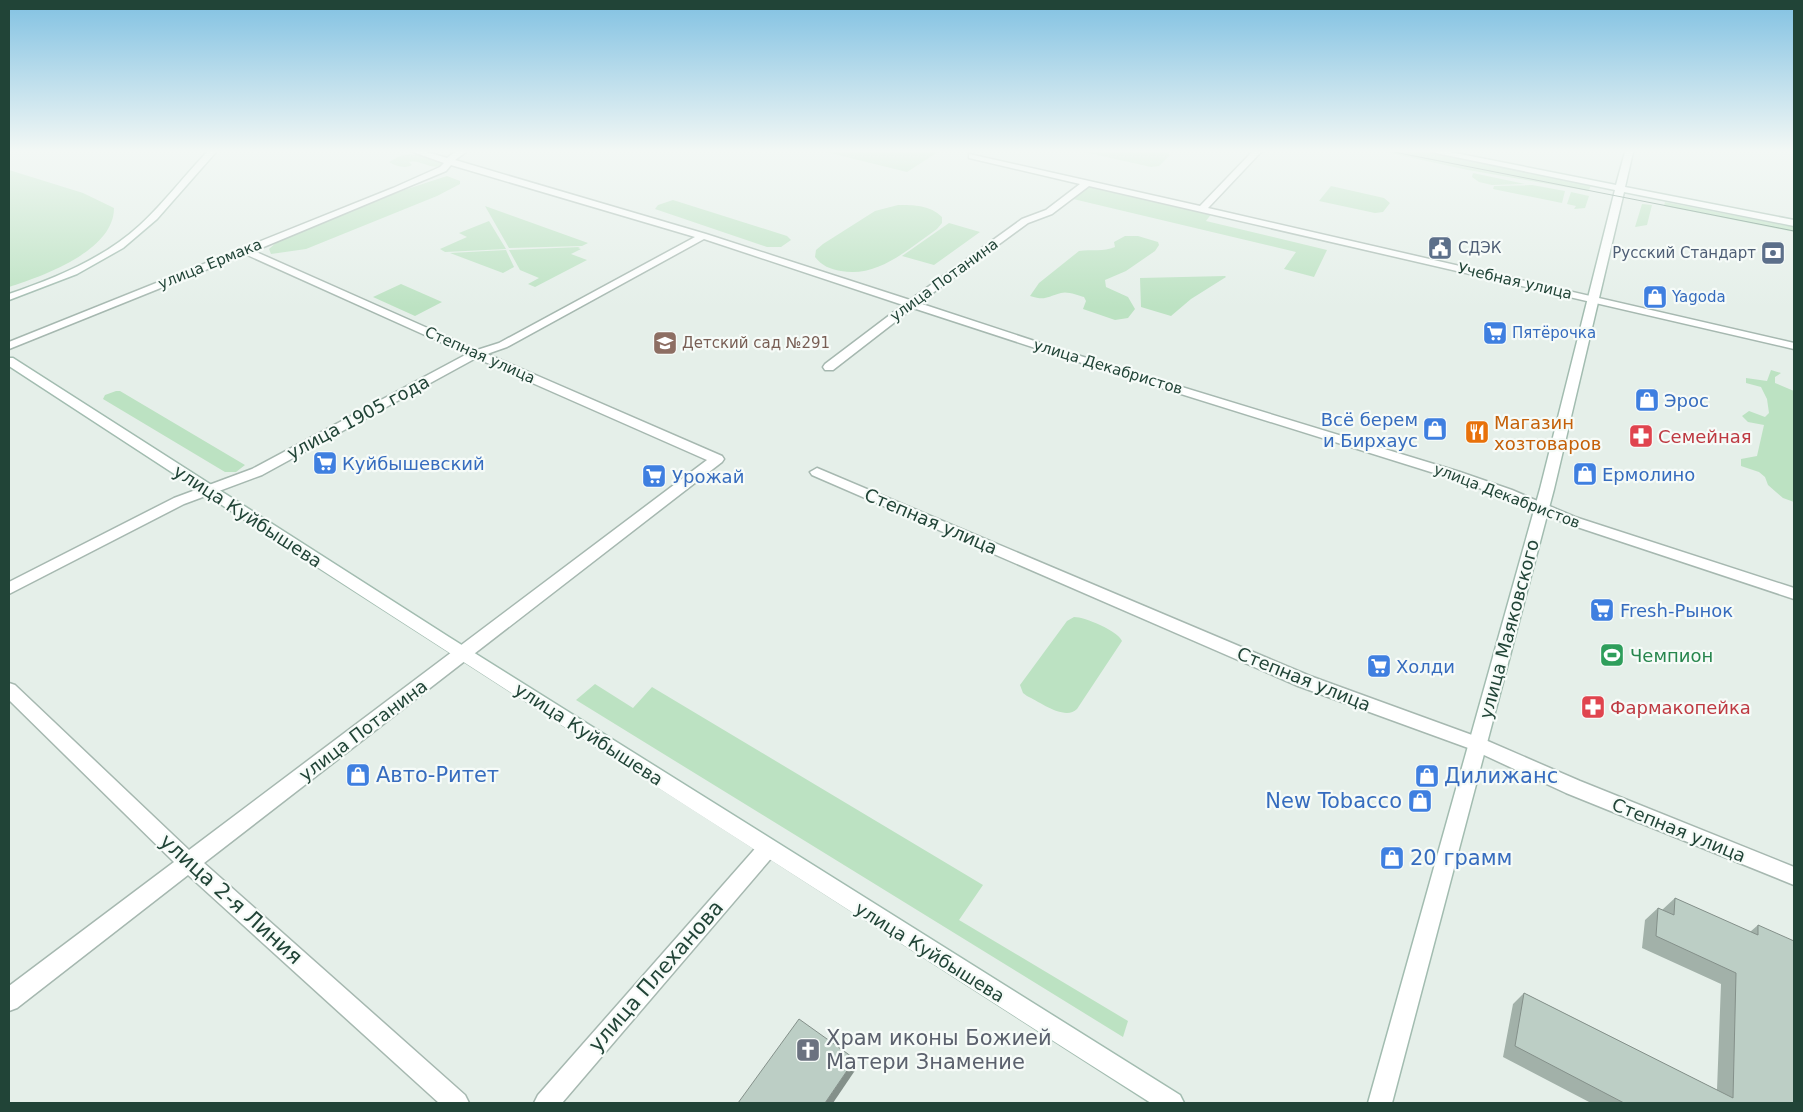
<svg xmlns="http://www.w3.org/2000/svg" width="1803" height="1112" font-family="'DejaVu Sans',sans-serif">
	<rect width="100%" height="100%" fill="#e5efe9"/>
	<path fill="#bce2c2" d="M 826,152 L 938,152 L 907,172 Z
		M 1084,152 L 1167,152 L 1170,155 L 1159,166 L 1151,167 Z
		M 1385,152 L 1427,152 L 1591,184 L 1589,191 L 1468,170 Z
		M 410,154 L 430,157 L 442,161 L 443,165 C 431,171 421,159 409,162 L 412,165 C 405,169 396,166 389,162 L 400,156 Z
		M 9,170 L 83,193 L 114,208 C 114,251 43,276 9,287 Z
		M 1473,173 L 1525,184 L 1492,185 L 1479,182 L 1472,177 Z
		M 447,176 L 460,181 L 460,184 L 437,196 L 306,249 L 271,254 L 269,249 L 278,241 L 401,191 Z
		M 1088,184 L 1212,213 L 1206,221 L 1327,250 L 1314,277 L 1284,269 L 1296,252 L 1069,198 Z
		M 1532,185 L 1565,191 L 1562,203 L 1493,189 L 1494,186 Z
		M 1331,186 L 1384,198 L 1390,203 L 1383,212 L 1375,213 L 1319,201 Z
		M 1571,192 L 1589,196 L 1585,208 L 1574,209 L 1576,206 L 1567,204 Z
		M 673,200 L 787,236 L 791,240 L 781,247 L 767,247 L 655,209 L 658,205 Z
		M 1665,202 L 1794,227 L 1794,232 L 1664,206 Z
		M 1642,204 L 1652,205 L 1647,225 L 1635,227 Z
		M 898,205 C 914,205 930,205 942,217 L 942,223 L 937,229 C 908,249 878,278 841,271 C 830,269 822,266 815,257 L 816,250 L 823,244 L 875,211 Z
		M 485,206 L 588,243 L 582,246 L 509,248 Z
		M 489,221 L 506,249 L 445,252 L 440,249 L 467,237 L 459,233 Z
		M 949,223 L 980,232 L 934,265 L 902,256 Z
		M 1125,236 L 1138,236 L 1158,242 L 1159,245 L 1155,251 L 1126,271 L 1105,280 L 1106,287 L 1128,297 L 1135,309 L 1128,318 L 1115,320 L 1083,309 L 1086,301 L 1084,297 C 1078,295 1067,291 1061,293 C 1046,297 1046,301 1030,296 L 1039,283 L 1079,251 C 1092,249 1103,252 1115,247 L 1114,242 Z
		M 580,247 L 578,248 L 581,249 L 571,254 L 587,260 L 535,287 L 528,284 L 539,278 L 520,270 L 509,250 Z
		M 506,250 L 514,267 L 503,273 L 450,253 Z
		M 1225,276 L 1226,277 L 1191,299 L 1171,316 L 1141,307 L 1140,278 Z
		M 401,284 L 442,302 L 415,316 L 373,297 Z
		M 1771,370 L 1781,373 L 1775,377 L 1775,383 L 1794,391 L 1794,502 L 1783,498 L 1768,485 L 1765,477 L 1759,472 L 1741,466 L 1741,459 L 1757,456 L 1764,425 L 1748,422 L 1742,416 L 1749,411 L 1765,417 L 1769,413 L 1767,399 L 1761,387 L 1746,383 L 1746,378 L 1767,381 Z
		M 116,391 L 120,391 L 245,465 L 236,472 L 225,472 L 103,399 L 105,395 Z
		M 1074,617 C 1085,617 1118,631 1122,641 L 1077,709 C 1065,721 1040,702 1027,696 L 1023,693 L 1020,685 L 1067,621 Z
		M 595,684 L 633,708 L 652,687 L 983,885 L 959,920 L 1128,1021 L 1123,1037 L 576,700 Z"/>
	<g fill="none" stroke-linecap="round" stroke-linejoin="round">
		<defs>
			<path id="minor" d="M 413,152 L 427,152 L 447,158 L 455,152 L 466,152 L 455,160 L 706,234 L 910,300 L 1022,219 L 1046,210 L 1080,184 L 969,158 L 969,154 L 1200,206 L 1252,152 L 1261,152 L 1208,208 L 1794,343 L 1794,349 L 1089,186 L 1052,214 L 1028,223 L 919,303 L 1077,355 L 1460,472 L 1512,490 L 1575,517 L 1794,588 L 1794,599 L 1565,523 L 1502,496 L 1450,478 L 1069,359 L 913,308 L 833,370 L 825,370 L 823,367 L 825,364 L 903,305 L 704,239 L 507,347 L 487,354 L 722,456 L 724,459 L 722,462 L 204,863 L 465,1095 L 469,1103 L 439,1103 L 188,875 L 17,1008 L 9,1011 L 9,986 L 174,862 L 9,700 L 9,683 L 15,685 L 189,850 L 707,460 L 476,358 L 262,475 L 184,504 L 9,594 L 9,582 L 174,498 L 252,469 L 467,354 L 245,254 L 9,349 L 9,342 L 393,188 L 440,167 L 444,163 ZM 451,165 L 695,237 L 499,343 L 477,350 L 254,251 L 446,171 Z
				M 817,468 L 1310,676 L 1483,739 L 1580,781 L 1794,867 L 1794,885 L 1566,793 L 1471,749 L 1298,686 L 812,475 L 810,472 Z
				M 767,840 L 774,843 L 777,849 L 774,855 L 562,1103 L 534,1103 L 538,1095 L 760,843 Z"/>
			<path id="secondary" d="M 207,152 L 216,152 L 157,219 L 123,248 L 77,274 L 9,300 L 9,294 C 55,278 103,259 140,225 C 164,203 184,176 207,152 Z
				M 1431,152 L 1450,152 L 1616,185 L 1625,152 L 1633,152 L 1625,187 L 1794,220 L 1794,226 L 1624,192 L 1554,489 L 1392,1103 L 1368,1103 L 1540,489 L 1615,190 Z
				M 9,358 L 13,358 L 449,637 L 1180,1095 L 1184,1103 L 1151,1103 C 768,860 388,614 9,366 Z"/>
		</defs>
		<use href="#minor" stroke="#a6b8b0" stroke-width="3"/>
		<use href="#secondary" stroke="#a2bcb0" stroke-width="3"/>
		<use href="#minor" fill="#fff" fill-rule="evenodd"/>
		<use href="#secondary" fill="#fff" fill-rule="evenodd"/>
		<path stroke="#5c7f72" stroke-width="1" d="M 1394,152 L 1794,231"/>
	</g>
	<path fill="#a2b1a9" d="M 1675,898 L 1750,932 L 1758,925 L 1794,1103 L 1591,1103 L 1503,1057 L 1513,1004 L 1524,993 L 1717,1090 L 1721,984 L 1642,948 L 1645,920 L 1658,908 L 1662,910 Z"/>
	<path fill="#84908a" d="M 855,1059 L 856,1069 L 833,1103 L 825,1103 Z"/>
	<path fill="#bccec5" stroke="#84908a" d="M 1675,898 L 1758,935 L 1758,925 L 1794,941 L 1794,1103 L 1624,1103 L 1515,1046 L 1524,993 L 1733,1098 L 1736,973 L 1656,936 L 1658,908 L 1674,915 Z
		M 799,1019 L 855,1059 L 825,1103 L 738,1103 Z"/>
	<linearGradient id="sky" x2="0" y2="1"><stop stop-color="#81c1e2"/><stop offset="0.49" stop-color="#f3f8f5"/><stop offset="1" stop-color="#f3f8f5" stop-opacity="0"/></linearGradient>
	<rect width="1803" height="308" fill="url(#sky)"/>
	<defs>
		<symbol id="civic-square" viewBox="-11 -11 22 22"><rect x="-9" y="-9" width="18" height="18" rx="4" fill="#5c6f8a" stroke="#f6fbf8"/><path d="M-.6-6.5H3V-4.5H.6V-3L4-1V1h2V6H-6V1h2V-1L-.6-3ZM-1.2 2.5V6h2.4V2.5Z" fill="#fff"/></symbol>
		<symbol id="bank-square" viewBox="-11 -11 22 22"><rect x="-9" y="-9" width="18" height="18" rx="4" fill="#5c6f8a" stroke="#f6fbf8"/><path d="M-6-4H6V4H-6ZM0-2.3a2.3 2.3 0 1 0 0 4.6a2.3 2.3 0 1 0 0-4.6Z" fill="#fff"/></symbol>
		<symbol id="shop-square" viewBox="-11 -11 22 22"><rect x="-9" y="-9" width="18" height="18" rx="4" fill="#3f7fe0" stroke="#f6fbf8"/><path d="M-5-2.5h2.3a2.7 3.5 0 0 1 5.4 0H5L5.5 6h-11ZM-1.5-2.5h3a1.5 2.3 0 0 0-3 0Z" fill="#fff"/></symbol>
		<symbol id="supermarket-square" viewBox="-11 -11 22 22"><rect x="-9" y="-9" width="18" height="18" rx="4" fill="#3f7fe0" stroke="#f6fbf8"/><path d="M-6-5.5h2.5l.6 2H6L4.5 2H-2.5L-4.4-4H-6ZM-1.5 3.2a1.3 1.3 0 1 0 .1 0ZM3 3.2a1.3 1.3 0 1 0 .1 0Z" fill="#fff"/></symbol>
		<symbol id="school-square" viewBox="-11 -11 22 22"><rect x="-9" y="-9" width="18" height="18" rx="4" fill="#8d6e63" stroke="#f6fbf8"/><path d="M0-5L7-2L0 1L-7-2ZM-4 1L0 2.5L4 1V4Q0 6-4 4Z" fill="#fff"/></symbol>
		<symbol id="restaurant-square" viewBox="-11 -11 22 22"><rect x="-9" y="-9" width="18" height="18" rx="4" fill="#e8710a" stroke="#f6fbf8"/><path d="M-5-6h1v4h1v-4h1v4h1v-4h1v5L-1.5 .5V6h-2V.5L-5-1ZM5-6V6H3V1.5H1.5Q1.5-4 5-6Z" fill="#fff"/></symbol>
		<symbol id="pharmacy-square" viewBox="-11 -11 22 22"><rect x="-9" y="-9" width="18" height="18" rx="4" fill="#e0444e" stroke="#f6fbf8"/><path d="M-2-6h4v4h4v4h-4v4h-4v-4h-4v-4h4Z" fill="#fff"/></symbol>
		<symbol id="stadium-square" viewBox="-11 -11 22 22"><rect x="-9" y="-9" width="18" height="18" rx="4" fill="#2e9e5b" stroke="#f6fbf8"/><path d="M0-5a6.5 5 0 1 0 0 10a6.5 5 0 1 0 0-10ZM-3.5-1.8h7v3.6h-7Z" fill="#fff"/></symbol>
		<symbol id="church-square" viewBox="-11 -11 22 22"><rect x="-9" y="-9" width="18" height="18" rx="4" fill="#6b7280" stroke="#f6fbf8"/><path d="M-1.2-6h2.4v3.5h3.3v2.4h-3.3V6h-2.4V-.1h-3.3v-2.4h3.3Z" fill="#fff"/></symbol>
	</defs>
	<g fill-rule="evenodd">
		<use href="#civic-square" x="1426" y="234" width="28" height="28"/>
		<use href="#bank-square" x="1759" y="239" width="28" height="28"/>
		<use href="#shop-square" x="1641" y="283" width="28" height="28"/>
		<use href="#supermarket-square" x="1481" y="319" width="28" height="28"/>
		<use href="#school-square" x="651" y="329" width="28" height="28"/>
		<use href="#shop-square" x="1633" y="386" width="28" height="28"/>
		<use href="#shop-square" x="1421" y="415" width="28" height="28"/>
		<use href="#restaurant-square" x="1463" y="418" width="28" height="28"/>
		<use href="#pharmacy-square" x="1627" y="422" width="28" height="28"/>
		<use href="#supermarket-square" x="311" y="449" width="28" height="28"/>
		<use href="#shop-square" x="1571" y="460" width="28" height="28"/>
		<use href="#supermarket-square" x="640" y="462" width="28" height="28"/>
		<use href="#supermarket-square" x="1588" y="596" width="28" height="28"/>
		<use href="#stadium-square" x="1598" y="641" width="28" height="28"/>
		<use href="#supermarket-square" x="1365" y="652" width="28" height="28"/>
		<use href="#pharmacy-square" x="1579" y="693" width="28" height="28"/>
		<use href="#shop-square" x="344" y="761" width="28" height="28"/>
		<use href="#shop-square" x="1413" y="762" width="28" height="28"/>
		<use href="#shop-square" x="1406" y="787" width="28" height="28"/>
		<use href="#shop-square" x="1378" y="844" width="28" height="28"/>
		<use href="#church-square" x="794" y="1036" width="28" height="28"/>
	</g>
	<g text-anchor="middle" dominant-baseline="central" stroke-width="4.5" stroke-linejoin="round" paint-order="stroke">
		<g font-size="15" fill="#4e5e75" stroke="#f6fbf8" text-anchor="start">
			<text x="1458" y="248">СДЭК</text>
			<text x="1756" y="253" text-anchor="end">Русский Стандарт</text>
		</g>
		<g font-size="15" fill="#214437" stroke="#f6fbf8">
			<text transform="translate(210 264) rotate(-22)">улица Ермака</text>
			<text transform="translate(944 280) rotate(-36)">улица Потанина</text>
			<text transform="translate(1515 281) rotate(13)">Учебная улица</text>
			<text transform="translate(480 355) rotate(24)">Степная улица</text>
			<text transform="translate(1108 367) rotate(17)">улица Декабристов</text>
			<text transform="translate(1507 496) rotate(21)">улица Декабристов</text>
		</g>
		<g font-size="15" fill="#366cbe" stroke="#f6fbf8" text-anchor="start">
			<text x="1672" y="297">Yagoda</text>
			<text x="1512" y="333">Пятёрочка</text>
		</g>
		<g font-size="15" fill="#785e54" stroke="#f6fbf8" text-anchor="start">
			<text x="682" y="343">Детский сад №291</text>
		</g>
		<g font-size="18" fill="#366cbe" stroke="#f6fbf8" text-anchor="start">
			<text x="1664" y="400">Эрос</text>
			<text x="1418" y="419" text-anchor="end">Всё берем<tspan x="1418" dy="21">и Бирхаус</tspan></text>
			<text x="342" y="463">Куйбышевский</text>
			<text x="1602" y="474">Ермолино</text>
			<text x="672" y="476">Урожай</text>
			<text x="1620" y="610">Fresh-Рынок</text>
			<text x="1396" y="666">Холди</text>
		</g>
		<g font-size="18" fill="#214437" stroke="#f6fbf8">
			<text transform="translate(358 417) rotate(-28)">улица 1905 года</text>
			<text transform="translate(248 516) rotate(33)">улица Куйбышева</text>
			<text transform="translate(931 521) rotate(23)">Степная улица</text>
			<text transform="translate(1509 629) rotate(-75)">улица Маяковского</text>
			<text transform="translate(1304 679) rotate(22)">Степная улица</text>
			<text transform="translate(363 730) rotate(-37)">улица Потанина</text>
			<text transform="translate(589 734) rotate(33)">улица Куйбышева</text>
			<text transform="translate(1679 830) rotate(22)">Степная улица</text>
			<text transform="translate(930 952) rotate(32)">улица Куйбышева</text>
		</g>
		<g font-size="18" fill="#c56008" stroke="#f6fbf8" text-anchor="start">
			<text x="1494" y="422">Магазин<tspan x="1494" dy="21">хозтоваров</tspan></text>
		</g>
		<g font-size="18" fill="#be3a42" stroke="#f6fbf8" text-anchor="start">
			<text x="1658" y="436">Семейная</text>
			<text x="1610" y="707">Фармакопейка</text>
		</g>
		<g font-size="18" fill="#27864d" stroke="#f6fbf8" text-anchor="start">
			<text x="1630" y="655">Чемпион</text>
		</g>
		<g font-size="21" fill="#366cbe" stroke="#f6fbf8" text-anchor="start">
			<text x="376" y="775">Авто-Ритет</text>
			<text x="1444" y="776">Дилижанс</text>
			<text x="1402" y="801" text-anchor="end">New Tobacco</text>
			<text x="1410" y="858">20 грамм</text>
		</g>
		<g font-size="21" fill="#214437" stroke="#f6fbf8">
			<text transform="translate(231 899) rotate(42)">улица 2-я Линия</text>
			<text transform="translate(656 976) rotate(-49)">улица Плеханова</text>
		</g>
		<g font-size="21" fill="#5b616d" stroke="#f6fbf8" text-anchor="start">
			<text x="826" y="1038">Храм иконы Божией<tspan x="826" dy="24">Матери Знамение</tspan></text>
		</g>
	</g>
	<rect width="1803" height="1112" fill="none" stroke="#214437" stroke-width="20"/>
</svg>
